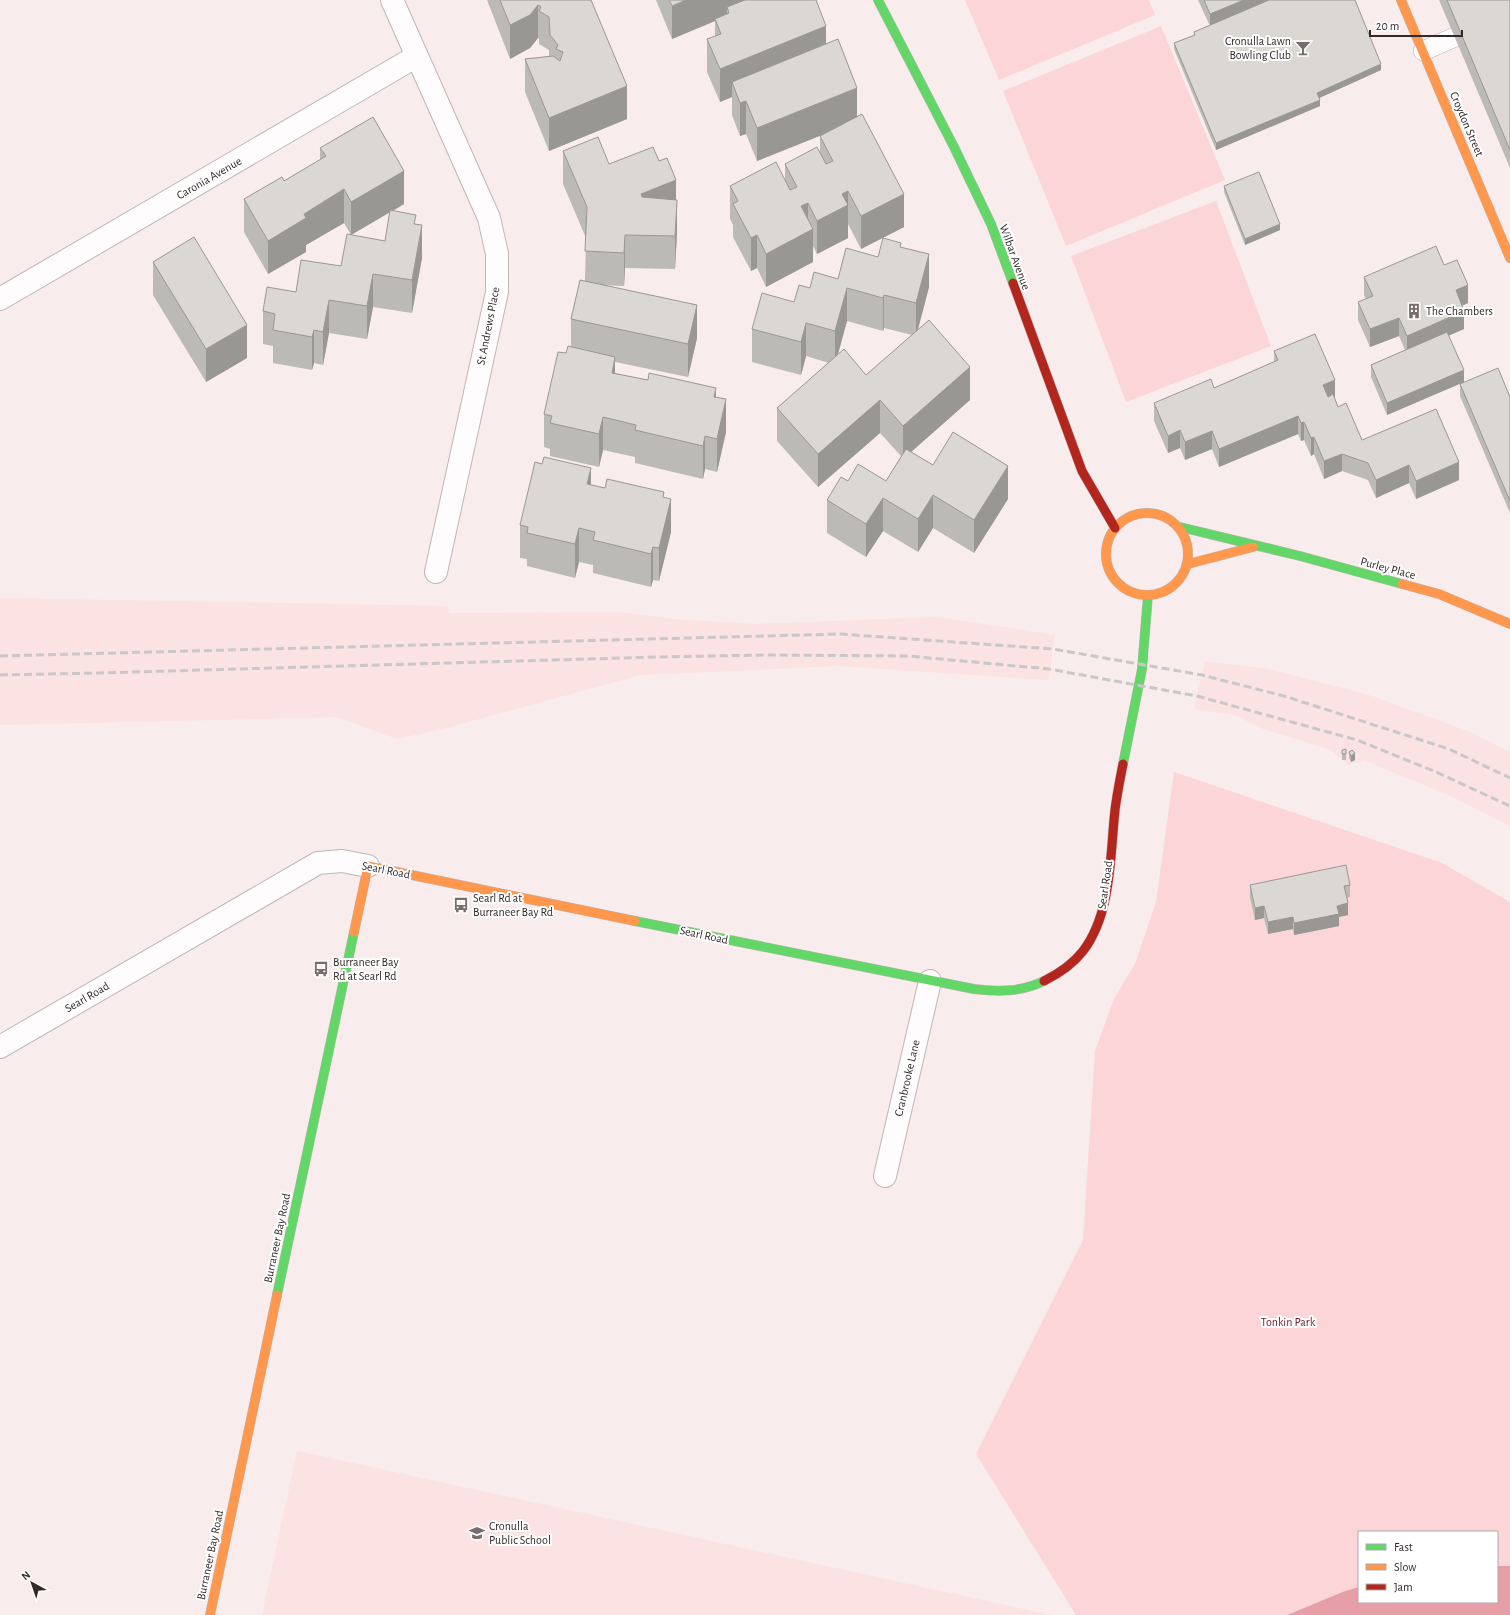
<svg xmlns="http://www.w3.org/2000/svg" width="1510" height="1615" font-family="'Alegreya Sans',sans-serif">
	<rect width="100%" height="100%" fill="#f8ecec"/>
	<path fill="#fbe2e3" d="M 0,598 L 448,606 L 449,613 L 620,612 L 672,619 L 754,624 L 937,617 L 1055,635 L 1048,680 L 839,666 L 640,675 L 450,727 L 397,739 L 337,717 L 0,725 Z
		M 1205,661 L 1268,669 L 1369,695 L 1470,732 L 1510,752 L 1510,826 L 1455,798 L 1364,760 L 1348,765 L 1331,750 L 1260,728 L 1235,715 L 1194,709 Z
		M 297,1451 L 298,1451 L 1051,1615 L 262,1615 Z"/>
	<path fill="#fcd5d8" d="M 965,0 L 1149,0 L 1155,15 L 999,80 Z
		M 1161,26 L 1225,180 L 1066,246 L 1003,91 Z
		M 1216,201 L 1271,346 L 1126,402 L 1071,256 Z
		M 1174,772 L 1442,863 L 1510,902 L 1510,1566 L 1497,1566 L 1497,1532 L 1359,1532 L 1359,1587 L 1345,1591 L 1287,1615 L 1076,1615 L 976,1454 L 1083,1240 L 1095,1051 L 1114,999 L 1135,964 L 1156,902 Z"/>
	<path fill="#e69ea7" d="M 1497,1566 L 1510,1566 L 1510,1615 L 1287,1615 L 1345,1591 L 1359,1587 L 1359,1602 L 1497,1602 Z"/>
	<g fill="none" stroke-linecap="round" stroke-linejoin="round">
		<defs>
			<path id="lane" d="M 1423,51 L 1478,27"/>
			<path id="street" d="M 392,0 L 489,218 L 497,254 L 497,292 L 436,572
				M 0,299 L 417,56
				M 0,1047 L 318,863 L 342,861 L 368,866
				M 885,1176 L 930,981"/>
			<path id="fast" d="M 878,0 L 954,147 L 991,224 L 1013,283
				M 1180,527 L 1300,556 L 1402,584
				M 1123,764 L 1142,669 L 1148,595
				M 635,921 L 974,989 C 999,992 1021,992 1044,981
				M 277,1295 L 354,932"/>
			<path id="slow" d="M 1401,0 L 1510,258
				M1106 554a41 41 0 1 1 82 0a41 41 0 1 1-82 0Z
				M 1188,564 L 1253,547
				M 1402,584 L 1439,594 L 1510,624
				M 354,932 L 368,866 L 635,921
				M 210,1615 L 277,1295"/>
			<path id="jam" d="M 1013,283 L 1082,471 L 1115,528
				M 1044,981 C 1058,974 1073,964 1083,951 C 1112,913 1110,855 1115,810 C 1117,794 1120,779 1123,764"/>
		</defs>
		<use href="#lane" stroke="#c0b6b6" stroke-width="20"/>
		<use href="#street" stroke="#c0b6b6" stroke-width="24"/>
		<use href="#fast" stroke="#c0b6b6" stroke-width="10"/>
		<use href="#slow" stroke="#c0b6b6" stroke-width="10"/>
		<use href="#jam" stroke="#c0b6b6" stroke-width="10"/>
		<use href="#lane" stroke="#fefcfc" stroke-width="19"/>
		<use href="#street" stroke="#fefcfc" stroke-width="22"/>
		<use href="#fast" stroke="#63d668" stroke-width="9"/>
		<use href="#slow" stroke="#ff974d" stroke-width="9"/>
		<use href="#jam" stroke="#b3261e" stroke-width="9"/>
		<path stroke="#c9c7c7" stroke-width="3" stroke-dasharray="8 4" stroke-linecap="butt" d="M 0,656 L 840,634 L 1053,649 L 1202,675 L 1284,696 L 1449,749 L 1510,778
			M 0,675 L 99,673 L 657,657 L 765,655 L 908,656 L 1049,669 L 1197,696 L 1357,740 L 1436,772 L 1510,806"/>
	</g>
	<path fill="#bcbab6" fill-rule="evenodd" d="M 487,0 L 591,0 L 627,119 L 549,151 L 525,92 L 525,59 L 549,56 L 549,50 L 539,44 L 539,39 L 538,38 L 530,48 L 510,59 Z
		M 656,0 L 816,0 L 826,43 L 904,227 L 861,249 L 848,224 L 848,238 L 817,254 L 813,246 L 813,262 L 766,287 L 757,268 L 751,271 L 733,237 L 733,225 L 730,219 L 730,186 L 785,179 L 785,164 L 820,152 L 820,136 L 824,134 L 757,161 L 746,134 L 740,136 L 732,115 L 732,97 L 720,102 L 707,72 L 707,39 L 715,36 L 715,21 L 672,39 Z
		M 1198,0 L 1355,0 L 1381,70 L 1319,98 L 1320,106 L 1216,150 L 1174,49 L 1174,43 L 1194,35 L 1194,32 L 1210,26 Z
		M 1439,0 L 1510,0 L 1510,168 Z
		M 320,148 L 404,204 L 393,211 L 416,224 L 422,258 L 412,313 L 373,307 L 367,339 L 329,333 L 323,365 L 314,363 L 312,370 L 273,363 L 273,346 L 263,344 L 263,311 L 385,241 L 390,212 L 351,235 L 344,223 L 306,245 L 306,252 L 268,274 L 244,232 L 244,199 L 284,181 L 320,160 Z
		M 563,151 L 609,164 L 676,200 L 677,233 L 675,269 L 625,268 L 624,286 L 600,285 L 697,338 L 688,377 L 615,362 L 615,373 L 716,397 L 726,432 L 717,472 L 705,469 L 703,479 L 635,463 L 635,457 L 603,450 L 599,467 L 550,456 L 550,449 L 544,447 L 544,414 L 566,353 L 571,347 L 571,319 L 585,281 L 586,238 L 563,184 Z
		M 1224,186 L 1280,230 L 1245,245 L 1224,192 Z
		M 901,247 L 929,287 L 918,330 L 970,400 L 911,452 L 933,465 L 1008,499 L 974,553 L 933,528 L 918,552 L 883,531 L 866,557 L 827,533 L 827,500 L 848,481 L 886,481 L 901,456 L 880,433 L 818,487 L 777,441 L 777,408 L 829,363 L 806,356 L 801,375 L 752,362 L 752,329 L 794,302 L 810,288 L 838,279 L 878,257 ZM 847,321 L 883,331 L 884,328 L 912,335 L 866,375 L 838,355 Z
		M 153,262 L 247,358 L 206,382 L 153,295 Z
		M 1444,265 L 1468,303 L 1462,306 L 1464,329 L 1449,335 L 1464,382 L 1387,415 L 1371,377 L 1371,365 L 1405,350 L 1399,336 L 1370,347 L 1358,320 L 1358,302 L 1366,299 L 1364,295 L 1364,277 Z
		M 1274,351 L 1335,398 L 1338,407 L 1362,440 L 1459,480 L 1416,499 L 1409,483 L 1376,498 L 1368,480 L 1342,471 L 1324,479 L 1314,454 L 1311,456 L 1304,440 L 1301,441 L 1298,434 L 1219,467 L 1212,449 L 1185,460 L 1180,448 L 1168,453 L 1154,421 L 1154,403 L 1214,388 L 1274,362 Z
		M 1460,384 L 1510,397 L 1510,513 L 1460,396 Z
		M 591,485 L 605,488 L 664,497 L 671,532 L 659,581 L 653,580 L 651,587 L 593,573 L 593,565 L 579,562 L 575,578 L 527,566 L 527,559 L 520,558 L 520,525 Z
		M 1346,749 L 1346,760 L 1342,760 L 1342,750 Z
		M 1349,752 L 1355,760 L 1351,762 L 1349,758 Z
		M 1250,885 L 1350,885 L 1350,897 L 1347,898 L 1348,915 L 1339,917 L 1339,926 L 1294,935 L 1293,929 L 1268,934 L 1264,918 L 1255,920 L 1250,898 Z"/>
	<path fill="#999794" d="M 686,0 L 766,0 L 729,13 L 727,7 L 727,16 L 715,19 L 715,21 L 672,39 L 672,6 Z
		M 1244,0 L 1273,0 L 1210,26 L 1210,14 Z
		M 538,5 L 538,38 L 530,48 L 510,59 L 510,25 Z
		M 826,26 L 826,59 L 732,82 L 732,97 L 720,102 L 720,69 Z
		M 1381,64 L 1381,70 L 1317,99 L 1317,93 Z
		M 627,86 L 627,119 L 549,151 L 549,118 Z
		M 857,88 L 857,121 L 757,161 L 757,128 Z
		M 1320,100 L 1320,106 L 1216,150 L 1216,143 Z
		M 746,101 L 746,134 L 740,136 L 740,103 Z
		M 404,171 L 404,204 L 351,235 L 351,202 Z
		M 676,180 L 676,213 L 641,227 L 641,194 Z
		M 344,189 L 344,223 L 306,245 L 306,252 L 268,274 L 268,241 L 304,214 Z
		M 848,191 L 848,238 L 817,254 L 817,221 L 842,194 Z
		M 904,194 L 904,227 L 861,249 L 861,216 Z
		M 677,200 L 677,233 L 675,269 L 675,236 Z
		M 808,203 L 808,232 L 813,229 L 813,262 L 766,287 L 766,254 L 801,206 Z
		M 1280,224 L 1280,230 L 1245,245 L 1245,239 Z
		M 422,225 L 422,258 L 412,313 L 412,280 Z
		M 625,235 L 625,268 L 624,286 L 624,253 Z
		M 757,235 L 757,268 L 751,271 L 751,238 Z
		M 929,254 L 929,287 L 916,336 L 916,303 Z
		M 373,274 L 373,307 L 367,339 L 367,306 Z
		M 1468,285 L 1468,303 L 1456,308 L 1456,290 Z
		M 847,288 L 847,321 L 835,364 L 835,331 Z
		M 884,295 L 884,328 L 883,331 L 883,298 Z
		M 329,300 L 329,333 L 323,365 L 323,332 Z
		M 697,305 L 697,338 L 688,377 L 688,344 Z
		M 1464,311 L 1464,329 L 1407,354 L 1407,336 Z
		M 1399,318 L 1399,336 L 1370,347 L 1370,329 Z
		M 806,323 L 806,356 L 801,375 L 801,342 Z
		M 247,325 L 247,358 L 206,382 L 206,349 Z
		M 314,330 L 314,363 L 312,370 L 312,337 Z
		M 615,357 L 615,390 L 612,373 Z
		M 970,367 L 970,400 L 903,459 L 903,426 Z
		M 1464,370 L 1464,382 L 1387,415 L 1387,403 Z
		M 1335,380 L 1335,398 L 1323,403 L 1323,385 Z
		M 716,388 L 716,421 L 714,397 Z
		M 726,399 L 726,432 L 717,472 L 717,439 Z
		M 880,400 L 880,433 L 818,487 L 818,454 Z
		M 1298,416 L 1298,434 L 1219,467 L 1219,449 Z
		M 603,417 L 603,450 L 599,467 L 599,434 Z
		M 1304,422 L 1304,440 L 1301,441 L 1301,423 Z
		M 1180,430 L 1180,448 L 1168,453 L 1168,436 Z
		M 1212,431 L 1212,449 L 1185,460 L 1185,442 Z
		M 705,436 L 705,469 L 703,479 L 703,446 Z
		M 1314,437 L 1314,454 L 1311,456 L 1311,438 Z
		M 1342,454 L 1342,471 L 1324,479 L 1324,461 Z
		M 1459,462 L 1459,480 L 1416,499 L 1416,481 Z
		M 1409,465 L 1409,483 L 1376,498 L 1376,480 Z
		M 1008,466 L 1008,499 L 974,553 L 974,520 Z
		M 591,468 L 591,501 L 587,484 Z
		M 933,495 L 933,528 L 918,552 L 918,519 Z
		M 883,498 L 883,531 L 866,557 L 866,524 Z
		M 671,499 L 671,532 L 659,581 L 659,548 Z
		M 579,528 L 579,562 L 575,578 L 575,544 Z
		M 653,547 L 653,580 L 651,587 L 651,554 Z
		M 1355,753 L 1355,760 L 1351,762 L 1351,756 Z
		M 1348,903 L 1348,915 L 1339,917 L 1339,926 L 1294,935 L 1294,923 L 1337,906 Z
		M 1264,906 L 1264,918 L 1255,920 L 1255,908 Z
		M 1293,917 L 1293,929 L 1268,934 L 1268,922 Z"/>
	<path fill="#dbd8d4" stroke="#999794" d="M 500,0 L 591,0 L 627,86 L 549,118 L 525,59 L 553,56 L 560,61 L 563,52 L 556,49 L 558,45 L 550,35 L 549,17 L 539,11 L 541,7 L 538,5 L 530,15 L 510,25 Z
		M 669,0 L 686,0 L 672,6 Z
		M 745,0 L 816,0 L 826,26 L 720,69 L 707,39 L 721,34 L 715,19 L 729,13 L 727,7 Z
		M 1204,0 L 1244,0 L 1210,14 Z
		M 1269,0 L 1355,0 L 1381,64 L 1317,93 L 1320,100 L 1216,143 L 1174,43 L 1195,35 L 1194,32 Z
		M 1447,0 L 1510,0 L 1510,150 Z
		M 838,39 L 857,88 L 757,128 L 746,101 L 740,103 L 732,82 Z
		M 862,114 L 904,194 L 861,216 L 848,191 L 842,194 L 848,205 L 817,221 L 808,203 L 801,206 L 813,229 L 766,254 L 757,235 L 751,238 L 733,204 L 738,201 L 730,186 L 776,162 L 790,190 L 797,187 L 785,164 L 817,147 L 826,164 L 833,161 L 820,136 Z
		M 373,117 L 404,171 L 351,202 L 344,189 L 304,214 L 306,218 L 268,241 L 244,199 L 282,177 L 284,181 L 326,156 L 320,148 Z
		M 598,137 L 609,164 L 653,147 L 659,161 L 667,158 L 676,180 L 641,194 L 642,197 L 677,200 L 675,236 L 625,235 L 624,253 L 585,251 L 587,207 L 563,151 Z
		M 1259,172 L 1280,224 L 1245,239 L 1224,186 Z
		M 390,210 L 416,215 L 414,224 L 422,225 L 412,280 L 373,274 L 367,306 L 329,300 L 323,332 L 314,330 L 312,337 L 273,330 L 275,314 L 263,311 L 267,287 L 296,292 L 301,260 L 341,266 L 347,234 L 385,241 Z
		M 194,237 L 247,325 L 206,349 L 153,262 Z
		M 883,238 L 901,243 L 900,247 L 929,254 L 916,303 L 884,295 L 883,298 L 847,288 L 835,331 L 806,323 L 801,342 L 752,329 L 762,293 L 794,302 L 799,285 L 810,288 L 814,272 L 838,279 L 846,248 L 878,257 Z
		M 1436,246 L 1444,265 L 1457,260 L 1468,285 L 1456,290 L 1464,311 L 1407,336 L 1399,318 L 1370,329 L 1358,302 L 1373,296 L 1364,277 Z
		M 580,280 L 697,305 L 688,344 L 571,319 Z
		M 929,320 L 970,367 L 903,426 L 880,400 L 818,454 L 777,408 L 844,349 L 866,375 Z
		M 1447,332 L 1464,370 L 1387,403 L 1371,365 Z
		M 1315,334 L 1335,380 L 1323,385 L 1328,397 L 1333,394 L 1338,407 L 1346,403 L 1362,440 L 1436,409 L 1459,462 L 1416,481 L 1409,465 L 1376,480 L 1368,463 L 1342,454 L 1324,461 L 1314,437 L 1311,438 L 1304,422 L 1301,423 L 1298,416 L 1219,449 L 1212,431 L 1185,442 L 1180,430 L 1168,436 L 1154,403 L 1211,379 L 1214,388 L 1278,360 L 1274,351 Z
		M 568,346 L 615,357 L 612,373 L 648,380 L 649,373 L 716,388 L 714,397 L 726,399 L 717,439 L 705,436 L 703,446 L 635,430 L 636,425 L 603,417 L 599,434 L 550,423 L 552,416 L 544,414 L 558,352 L 566,353 Z
		M 1498,368 L 1510,397 L 1510,501 L 1460,384 Z
		M 953,432 L 1008,466 L 974,520 L 933,495 L 918,519 L 883,498 L 866,524 L 827,500 L 841,477 L 848,481 L 858,464 L 886,481 L 906,449 L 933,465 Z
		M 544,457 L 591,468 L 587,484 L 605,488 L 607,479 L 664,492 L 663,497 L 671,499 L 659,548 L 653,547 L 651,554 L 593,540 L 595,532 L 579,528 L 575,544 L 527,533 L 528,527 L 520,525 L 535,462 L 542,464 Z
		M 1346,749 L 1346,754 L 1342,754 L 1342,750 Z
		M 1352,750 L 1355,753 L 1351,756 L 1349,752 Z
		M 1346,865 L 1350,885 L 1344,886 L 1348,903 L 1337,906 L 1339,914 L 1294,923 L 1293,917 L 1268,922 L 1264,906 L 1255,908 L 1250,885 Z"/>
	<defs>
		<symbol id="bar-bare" viewBox="-9 -9 18 18"><path d="M-6-5H6L.8 .8V4.5H3.5V6h-7V4.5H-.8V.8Z" fill="#786d6d" stroke="#fff" stroke-width="2.5" paint-order="stroke"/></symbol>
		<symbol id="building-bare" viewBox="-9 -9 18 18"><path d="M-4-6H4V6H1V3H-1V6H-4ZM-2.5-4.3h1.7v1.8h-1.7ZM.8-4.3h1.7v1.8H.8ZM-2.5-1h1.7V.8h-1.7ZM.8-1h1.7V.8H.8Z" fill="#786d6d" stroke="#fff" stroke-width="2.5" paint-order="stroke"/></symbol>
		<symbol id="bus-bare" viewBox="-9 -9 18 18"><path d="M-5-6H5V4H4V6H2V4H-2V6H-4V4H-5ZM-3.5-4V0h7V-4ZM-3.5 1.2v1.5H-2V1.2ZM2 1.2v1.5H3.5V1.2Z" fill="#786d6d" stroke="#fff" stroke-width="2.5" paint-order="stroke"/></symbol>
		<symbol id="school-bare" viewBox="-9 -9 18 18"><path d="M0-5L7-2L0 1L-7-2ZM-4 1L0 2.5L4 1V4Q0 6-4 4Z" fill="#786d6d" stroke="#fff" stroke-width="2.5" paint-order="stroke"/></symbol>
	</defs>
	<g fill-rule="evenodd">
		<use href="#bar-bare" x="1292" y="37" width="22" height="22"/>
		<use href="#building-bare" x="1403" y="300" width="22" height="22"/>
		<use href="#bus-bare" x="450" y="894" width="22" height="22"/>
		<use href="#bus-bare" x="310" y="958" width="22" height="22"/>
		<use href="#school-bare" x="466" y="1522" width="22" height="22"/>
	</g>
	<g text-anchor="middle" dominant-baseline="central" stroke-width="4" stroke-linejoin="round" paint-order="stroke">
		<g font-size="12" fill="#332929" stroke="#fff" text-anchor="start">
			<text x="1291" y="41" text-anchor="end">Cronulla Lawn<tspan x="1291" dy="14">Bowling Club</tspan></text>
			<text x="1426" y="311">The Chambers</text>
			<text x="473" y="898">Searl Rd at<tspan x="473" dy="14">Burraneer Bay Rd</tspan></text>
			<text x="333" y="962">Burraneer Bay<tspan x="333" dy="14">Rd at Searl Rd</tspan></text>
			<text x="489" y="1526">Cronulla<tspan x="489" dy="14">Public School</tspan></text>
		</g>
		<g font-size="12" fill="#332929" stroke="#fff">
			<text transform="translate(1467 124) rotate(67)">Croydon Street</text>
			<text transform="translate(209 178) rotate(-30)">Caronia Avenue</text>
			<text transform="translate(1015 257) rotate(70)">Wilbar Avenue</text>
			<text transform="translate(488 326) rotate(-79)">St Andrews Place</text>
			<text transform="translate(1388 568) rotate(15)">Purley Place</text>
			<text transform="translate(386 870) rotate(11)">Searl Road</text>
			<text transform="translate(1105 885) rotate(-82)">Searl Road</text>
			<text transform="translate(704 935) rotate(12)">Searl Road</text>
			<text transform="translate(87 997) rotate(-30)">Searl Road</text>
			<text transform="translate(907 1078) rotate(-77)">Cranbrooke Lane</text>
			<text transform="translate(277 1238) rotate(-78)">Burraneer Bay Road</text>
			<text transform="translate(210 1555) rotate(-78)">Burraneer Bay Road</text>
		</g>
		<g font-size="12" fill="#71182c" stroke="#fff">
			<text x="1288" y="1322">Tonkin Park</text>
		</g>
	</g>
	<rect x="1358" y="1531" width="140" height="72" fill="#ffffff" stroke="#ada9a9"/>
	<rect x="1366" y="1544" width="20" height="6" fill="#63d668" stroke="#ada9a9"/>
	<text x="1394" y="1551" font-size="12" fill="#332929">Fast</text>
	<rect x="1366" y="1564" width="20" height="6" fill="#ff974d" stroke="#ada9a9"/>
	<text x="1394" y="1571" font-size="12" fill="#332929">Slow</text>
	<rect x="1366" y="1584" width="20" height="6" fill="#b3261e" stroke="#ada9a9"/>
	<text x="1394" y="1591" font-size="12" fill="#332929">Jam</text>
	<g transform="translate(32 1583) rotate(320)" stroke="#ffffff" stroke-width="3" paint-order="stroke">
	<path d="M0-3L7 15L0 10L-7 15Z" fill="#332929"/>
	<text y="-6" font-size="11" font-weight="bold" text-anchor="middle" fill="#332929">N</text>
	</g>
	<path d="M1370 30v6h92v-6" fill="none" stroke="#332929" stroke-width="2"/>
	<text x="1376" y="30" font-size="12" fill="#332929" stroke="#ffffff" stroke-width="3" paint-order="stroke">20 m</text>
</svg>
